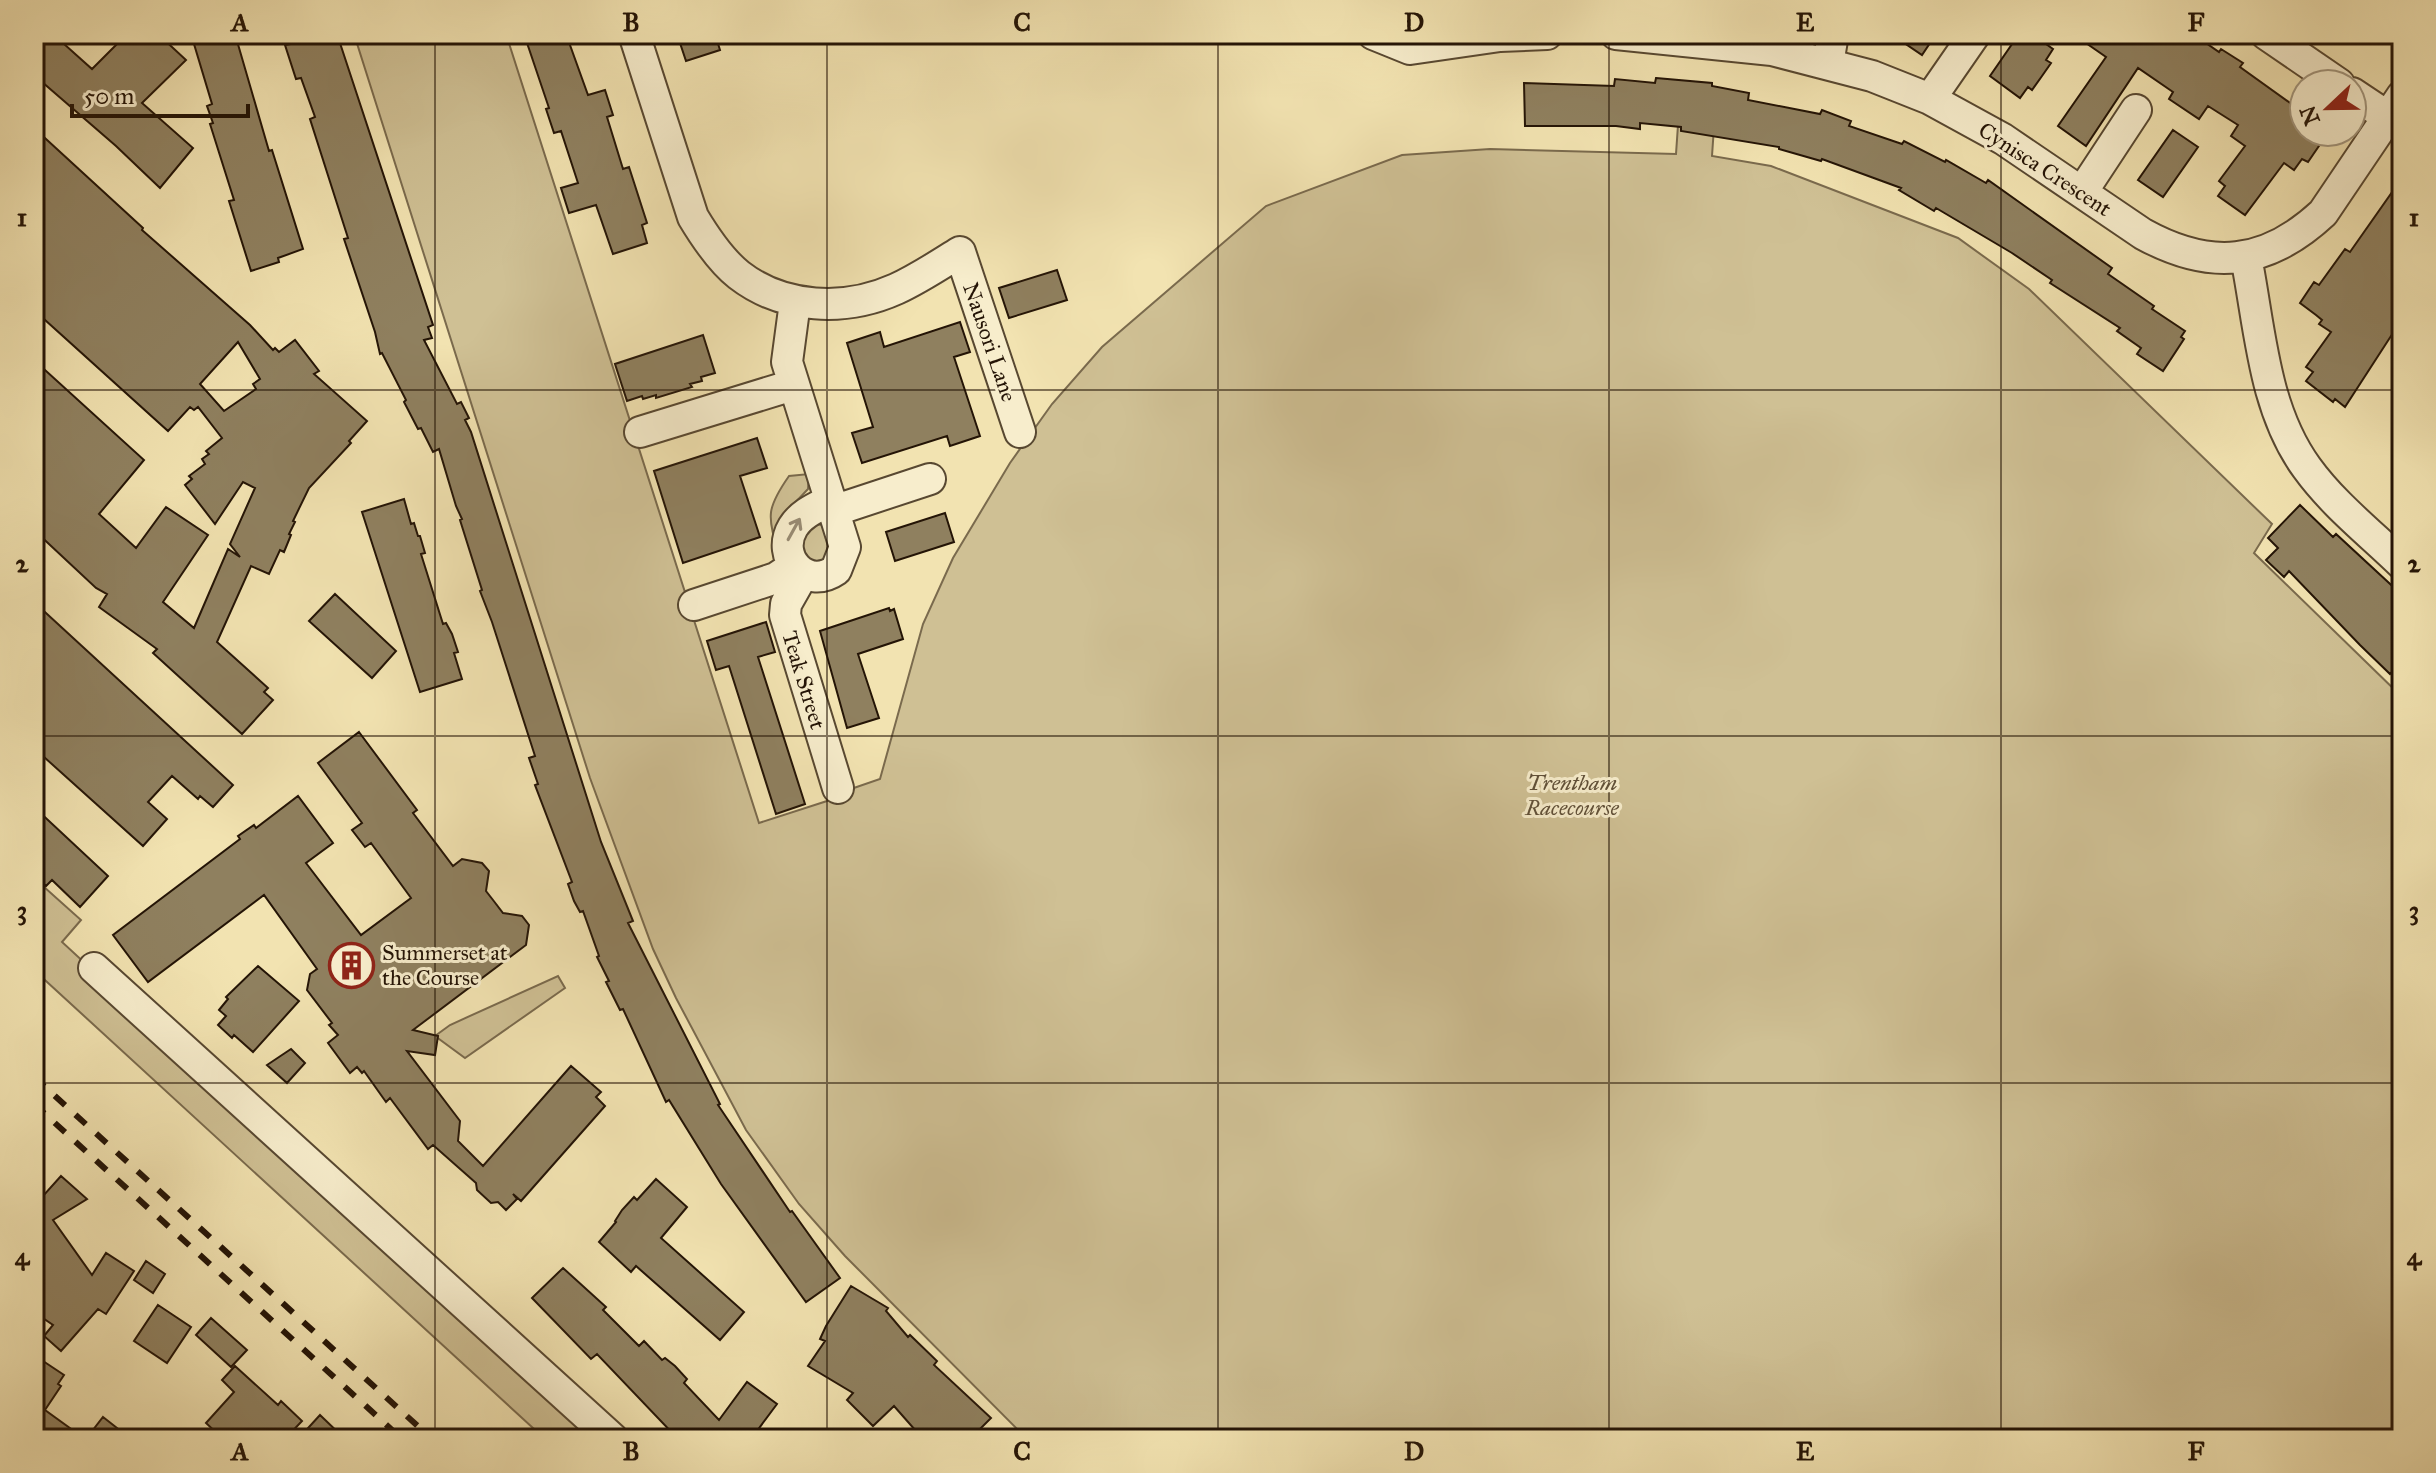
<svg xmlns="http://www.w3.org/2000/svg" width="2436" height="1473" font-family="'IM FELL Great Primer',serif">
	<rect width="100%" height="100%" fill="#f2e3b1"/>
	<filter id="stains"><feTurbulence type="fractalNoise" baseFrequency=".0025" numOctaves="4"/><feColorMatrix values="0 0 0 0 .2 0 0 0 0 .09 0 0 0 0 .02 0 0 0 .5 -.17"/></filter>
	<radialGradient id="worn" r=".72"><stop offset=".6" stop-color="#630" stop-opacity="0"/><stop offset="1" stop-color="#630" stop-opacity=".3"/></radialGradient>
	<path fill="#cfc094" stroke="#7a6a4d" stroke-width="2" d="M 354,34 L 506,34 L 759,823 L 827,801 L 848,790 L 880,779 L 923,624 L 953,558 L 1010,463 L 1052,404 L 1102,347 L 1266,206 L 1402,155 L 1490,149 L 1676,154 L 1678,125 L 1714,127 L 1712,156 L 1771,166 L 1958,238 L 2029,289 L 2272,524 L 2254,553 L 2402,697 L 2402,1439 L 1027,1439 L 845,1256 L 799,1204 L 746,1130 L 676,998 L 653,949 L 590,778 Z
		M 809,474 L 808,489 L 791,507 L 778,550 C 766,516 768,506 789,476 Z
		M 815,524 L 823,525 L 835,552 L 817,567 L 804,557 L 801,532 Z
		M 34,878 L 81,920 L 62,942 L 600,1439 L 545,1439 L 34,970 Z
		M 558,976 L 565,988 L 465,1058 L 435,1036 L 450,1025 Z"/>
	<path fill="#8f805f" stroke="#241406" stroke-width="2" fill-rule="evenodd" d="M 46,34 L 73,34 L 64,44 L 92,69 L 127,34 L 158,34 L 186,60 L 142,103 L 193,148 L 160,188 L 116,146 L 34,75 L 34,48 Z
		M 191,34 L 235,34 L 269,151 L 272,150 L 303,249 L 278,258 L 279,262 L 251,271 L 229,201 L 234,200 L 210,124 L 213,123 L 207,106 L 212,104 Z
		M 288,34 L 337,34 L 433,325 L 428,327 L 432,338 L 424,340 L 457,404 L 461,402 L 469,418 L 465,420 L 471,432 L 601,842 L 633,921 L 628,923 L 720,1104 L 718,1105 L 790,1212 L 792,1211 L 840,1278 L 806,1302 L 721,1184 L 669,1100 L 666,1102 L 623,1009 L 620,1010 L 606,982 L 609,981 L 597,957 L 599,956 L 583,911 L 580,912 L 574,901 L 568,884 L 572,882 L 535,785 L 538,784 L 529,758 L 535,756 L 492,622 L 480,591 L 482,590 L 460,520 L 462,519 L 456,506 L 439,449 L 433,452 L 421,428 L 418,429 L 404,402 L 406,400 L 382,353 L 380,354 L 375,332 L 344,239 L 348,238 L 310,119 L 315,117 L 301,78 L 296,79 L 285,45 L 291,44 Z
		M 524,34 L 566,34 L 588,95 L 605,90 L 613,115 L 607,117 L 623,169 L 629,167 L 647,223 L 642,225 L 647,243 L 613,254 L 596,205 L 569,213 L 561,188 L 578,183 L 561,131 L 554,133 L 546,109 L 549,108 Z
		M 677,34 L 715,34 L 720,50 L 686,61 Z
		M 1891,34 L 1936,34 L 1922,55 Z
		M 2019,34 L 2032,34 L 2053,49 L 2046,60 L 2051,63 L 2042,76 L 2032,90 L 2028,87 L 2020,98 L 1990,76 Z
		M 2073,34 L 2193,34 L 2219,52 L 2221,49 L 2243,63 L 2240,67 L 2304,113 L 2304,132 L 2311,132 L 2323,140 L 2308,162 L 2302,159 L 2294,170 L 2284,163 L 2245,215 L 2218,196 L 2225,186 L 2219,181 L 2245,146 L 2231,136 L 2238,125 L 2208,106 L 2199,119 L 2169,99 L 2173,92 L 2138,68 L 2086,146 L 2058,126 L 2106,57 Z
		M 1656,78 L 1712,83 L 1712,86 L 1749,93 L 1748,100 L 1820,114 L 1822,110 L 1851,121 L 1849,126 L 1902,144 L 1904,141 L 1945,162 L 1946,160 L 1986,183 L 1988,180 L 2112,268 L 2108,274 L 2154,306 L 2152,309 L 2185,331 L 2181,337 L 2184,339 L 2163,371 L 2137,354 L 2141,348 L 2117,331 L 2120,328 L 2050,283 L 2052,280 L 2012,253 L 1936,208 L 1934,211 L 1899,190 L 1901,188 L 1822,159 L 1821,161 L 1779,149 L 1779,147 L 1681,131 L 1681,127 L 1640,123 L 1640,129 L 1616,126 L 1525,126 L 1524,83 L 1614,86 L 1615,79 L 1655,83 Z
		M 34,128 L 143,228 L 142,230 L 250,325 L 273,350 L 275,348 L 279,352 L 295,340 L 319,371 L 314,374 L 367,421 L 349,441 L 351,443 L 309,488 L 293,521 L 295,522 L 289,534 L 291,535 L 284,552 L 280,550 L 269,574 L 251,566 L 217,642 L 268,688 L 264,692 L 273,700 L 242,734 L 153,653 L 157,649 L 99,607 L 107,594 L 96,588 L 34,530 L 34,360 L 144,460 L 99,514 L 136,548 L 166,507 L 208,535 L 163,602 L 194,628 L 228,549 L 240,557 L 230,544 L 255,488 L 243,482 L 215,524 L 185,485 L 192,479 L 189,476 L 205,464 L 202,459 L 209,454 L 206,451 L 222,438 L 198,407 L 194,410 L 190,407 L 168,431 L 34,310 ZM 238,342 L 260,379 L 253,384 L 256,389 L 224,411 L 200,384 Z
		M 2173,130 L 2198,147 L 2163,197 L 2138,180 Z
		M 2402,178 L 2402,319 L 2345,407 L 2335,399 L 2333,402 L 2306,381 L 2313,372 L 2306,367 L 2331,332 L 2319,324 L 2322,320 L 2316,315 L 2300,303 L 2314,282 L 2319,285 L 2345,249 L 2350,252 Z
		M 1057,270 L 1067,300 L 1009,318 L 999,288 Z
		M 960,322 L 970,352 L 954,357 L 980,436 L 950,446 L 947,436 L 862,463 L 852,433 L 873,427 L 847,343 L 880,332 L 884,347 Z
		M 703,335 L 715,373 L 701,377 L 702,381 L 690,384 L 692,387 L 656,398 L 656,395 L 643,399 L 642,396 L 627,401 L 615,364 Z
		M 757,438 L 767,468 L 740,476 L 760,537 L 683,563 L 654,471 Z
		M 404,499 L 411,524 L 414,523 L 418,536 L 420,536 L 425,553 L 421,554 L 443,624 L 446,623 L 452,634 L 458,652 L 454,653 L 462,679 L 420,692 L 362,512 Z
		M 2300,505 L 2333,537 L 2336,534 L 2402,595 L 2402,680 L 2393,671 L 2390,674 L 2360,645 L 2289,571 L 2284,577 L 2266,560 L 2278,548 L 2268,538 Z
		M 945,513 L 954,542 L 895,561 L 886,532 Z
		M 335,594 L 396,651 L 372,678 L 309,621 Z
		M 34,602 L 233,785 L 213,807 L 200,796 L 198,799 L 172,776 L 148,802 L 167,819 L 143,846 L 34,748 Z
		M 889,608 L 890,611 L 894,609 L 903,639 L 858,654 L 879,718 L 847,728 L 820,631 Z
		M 766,622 L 775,652 L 758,657 L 805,804 L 776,814 L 729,666 L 716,670 L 707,641 Z
		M 359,732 L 417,810 L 413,813 L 453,866 L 462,859 L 482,863 L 489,871 L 486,891 L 493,900 L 503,913 L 522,916 L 529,925 L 526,945 L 413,1030 L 438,1036 L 435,1055 L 407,1051 L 460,1121 L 458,1141 L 483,1166 L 571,1066 L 601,1092 L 596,1097 L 605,1106 L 521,1201 L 513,1194 L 517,1199 L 506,1210 L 498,1202 L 491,1203 L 477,1190 L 476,1183 L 433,1145 L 428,1149 L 390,1098 L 386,1102 L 364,1071 L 362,1073 L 357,1067 L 350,1073 L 328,1043 L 338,1035 L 329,1025 L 332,1023 L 307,990 L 310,974 L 317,969 L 264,895 L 148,982 L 113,935 L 240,839 L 238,836 L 254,825 L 256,828 L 298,796 L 333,843 L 306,863 L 361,935 L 411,898 L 371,843 L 365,847 L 352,830 L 362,823 L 318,763 Z
		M 34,807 L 108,876 L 80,907 L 52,880 L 46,886 L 34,875 Z
		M 258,966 L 299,1001 L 253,1052 L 234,1035 L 232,1038 L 218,1025 L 226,1016 L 219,1010 L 228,999 L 226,997 Z
		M 291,1049 L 305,1063 L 287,1083 L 267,1065 Z
		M 61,1176 L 87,1199 L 53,1220 L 92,1275 L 106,1253 L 134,1271 L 106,1314 L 98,1309 L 61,1351 L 44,1336 L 53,1325 L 34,1312 L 34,1287 L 44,1272 L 34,1258 L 34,1187 L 44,1195 Z
		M 656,1179 L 687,1207 L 661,1238 L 744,1312 L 720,1340 L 636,1266 L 631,1272 L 599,1242 L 616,1222 L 615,1221 L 622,1210 L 634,1197 L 637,1200 Z
		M 146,1261 L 165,1274 L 153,1293 L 134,1280 Z
		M 563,1268 L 606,1307 L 603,1310 L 639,1346 L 644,1341 L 662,1360 L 665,1358 L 675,1366 L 687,1379 L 684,1383 L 719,1420 L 747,1382 L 777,1404 L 751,1439 L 678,1439 L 597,1354 L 591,1359 L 532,1298 Z
		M 851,1286 L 888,1308 L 886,1311 L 908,1337 L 910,1335 L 937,1361 L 934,1365 L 991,1418 L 970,1439 L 923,1439 L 894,1406 L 873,1426 L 847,1400 L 853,1393 L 808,1366 L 825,1341 L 820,1339 L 826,1326 Z
		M 158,1305 L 191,1327 L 167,1363 L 134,1341 Z
		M 211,1318 L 247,1350 L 231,1367 L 196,1335 Z
		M 34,1355 L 64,1375 L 58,1384 L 61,1386 L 45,1410 L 85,1439 L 56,1439 L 34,1426 Z
		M 235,1366 L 278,1405 L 281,1401 L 302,1421 L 285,1439 L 223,1439 L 206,1423 L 234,1392 L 222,1380 Z
		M 320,1415 L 345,1439 L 298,1439 Z
		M 103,1417 L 131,1439 L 86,1439 Z"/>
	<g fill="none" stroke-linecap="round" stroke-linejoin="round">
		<defs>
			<path id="minor" d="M 634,34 L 693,217 C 705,237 720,260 739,275 C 783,309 845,312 896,289 C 918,279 939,265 960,252 L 1020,432
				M 1373,34 L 1410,49 L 1500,36 L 1547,34
				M 1616,34 L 1772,50 L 1872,76 L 1930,99 L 2003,139 L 2143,234 C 2210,271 2266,266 2323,213 L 2402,96
				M 2266,34 L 2339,84
				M 1828,64 L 1833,34
				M 2352,93 L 2388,117
				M 1930,99 L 1975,34
				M 2082,192 L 2136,110
				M 2246,257 C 2260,327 2263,408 2307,468 C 2333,504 2370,533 2402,564
				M 795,302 L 787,362 L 845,547 L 836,570 C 806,591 775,557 793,527 C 801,514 815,508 829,501
				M 640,432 L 793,385
				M 833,511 L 930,479
				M 803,574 L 786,604 L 785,615 L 838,788
				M 694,605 L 776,578 L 794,566
				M 94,968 L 613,1439"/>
		</defs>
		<use href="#minor" stroke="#584831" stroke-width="34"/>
		<use href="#minor" stroke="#f7edcc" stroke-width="30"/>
		<path stroke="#241406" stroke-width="6" stroke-dasharray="14 14" stroke-linecap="butt" d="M 34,1077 L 432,1439
			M 34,1104 L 402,1439"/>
	</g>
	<defs><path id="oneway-shaft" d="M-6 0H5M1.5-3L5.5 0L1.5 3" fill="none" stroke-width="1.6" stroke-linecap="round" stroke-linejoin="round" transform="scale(2)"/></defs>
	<use stroke="#988b73" href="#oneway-shaft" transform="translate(794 529) rotate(-61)"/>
	<path fill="none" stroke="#241406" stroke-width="2" stroke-opacity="0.55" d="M 435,34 L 435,1439M 827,34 L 827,1439M 1218,34 L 1218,1439M 1609,34 L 1609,1439M 2001,34 L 2001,1439M 34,390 L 2402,390M 34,736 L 2402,736M 34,1083 L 2402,1083"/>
	<defs>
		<symbol id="building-ring" viewBox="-11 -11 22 22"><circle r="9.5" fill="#f7edcc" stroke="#8f2418" stroke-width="1.5"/><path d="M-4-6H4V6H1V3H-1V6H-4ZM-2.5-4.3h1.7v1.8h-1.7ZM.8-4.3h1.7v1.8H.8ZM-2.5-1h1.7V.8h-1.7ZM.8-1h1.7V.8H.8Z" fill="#8f2418"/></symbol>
	</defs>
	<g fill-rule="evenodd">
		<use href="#building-ring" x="326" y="940" width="51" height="51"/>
	</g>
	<g text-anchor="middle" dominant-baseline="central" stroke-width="6" stroke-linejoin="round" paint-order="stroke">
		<g font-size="22" fill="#241406" stroke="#f7edcc">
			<text transform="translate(2045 169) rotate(33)">Cynisca Crescent</text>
			<text transform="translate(990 342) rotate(71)">Nausori Lane</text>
			<text transform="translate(804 680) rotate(73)">Teak Street</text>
		</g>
		<g font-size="22" font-style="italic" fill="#605038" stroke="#f7edcc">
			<text x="1572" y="782">Trentham<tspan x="1572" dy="25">Racecourse</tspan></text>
		</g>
		<g font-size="22" fill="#241406" stroke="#f7edcc" text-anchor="start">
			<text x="382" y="952">Summerset at<tspan x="382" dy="25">the Course</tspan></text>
		</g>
	</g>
	<rect width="2436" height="1473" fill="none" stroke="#f2e3b1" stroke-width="88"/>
	<g transform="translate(2328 108) rotate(248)"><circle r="38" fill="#f7edcc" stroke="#a3967d" stroke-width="2"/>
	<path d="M0-6L14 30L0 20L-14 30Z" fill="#8f2418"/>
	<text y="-12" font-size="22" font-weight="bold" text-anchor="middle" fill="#241406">N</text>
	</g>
	<path d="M72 104v12h176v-12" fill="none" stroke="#241406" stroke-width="4"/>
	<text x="84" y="104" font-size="24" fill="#241406" stroke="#f7edcc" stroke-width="6" paint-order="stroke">50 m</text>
	<rect x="44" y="44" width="2348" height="1385" fill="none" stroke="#241406" stroke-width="3"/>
	<g font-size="26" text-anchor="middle" font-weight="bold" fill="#241406">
		<text x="240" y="31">A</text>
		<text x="631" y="31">B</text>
		<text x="1022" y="31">C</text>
		<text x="1414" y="31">D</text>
		<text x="1805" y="31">E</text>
		<text x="2196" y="31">F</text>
		<text x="22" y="226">1</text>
		<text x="2414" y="226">1</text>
		<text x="22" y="572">2</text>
		<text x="2414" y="572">2</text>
		<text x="22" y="919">3</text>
		<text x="2414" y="919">3</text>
		<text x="22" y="1265">4</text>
		<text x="2414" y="1265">4</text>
		<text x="240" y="1460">A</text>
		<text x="631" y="1460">B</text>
		<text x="1022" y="1460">C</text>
		<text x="1414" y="1460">D</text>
		<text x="1805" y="1460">E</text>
		<text x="2196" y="1460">F</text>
	</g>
	<rect width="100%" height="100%" filter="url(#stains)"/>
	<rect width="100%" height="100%" fill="url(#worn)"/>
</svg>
